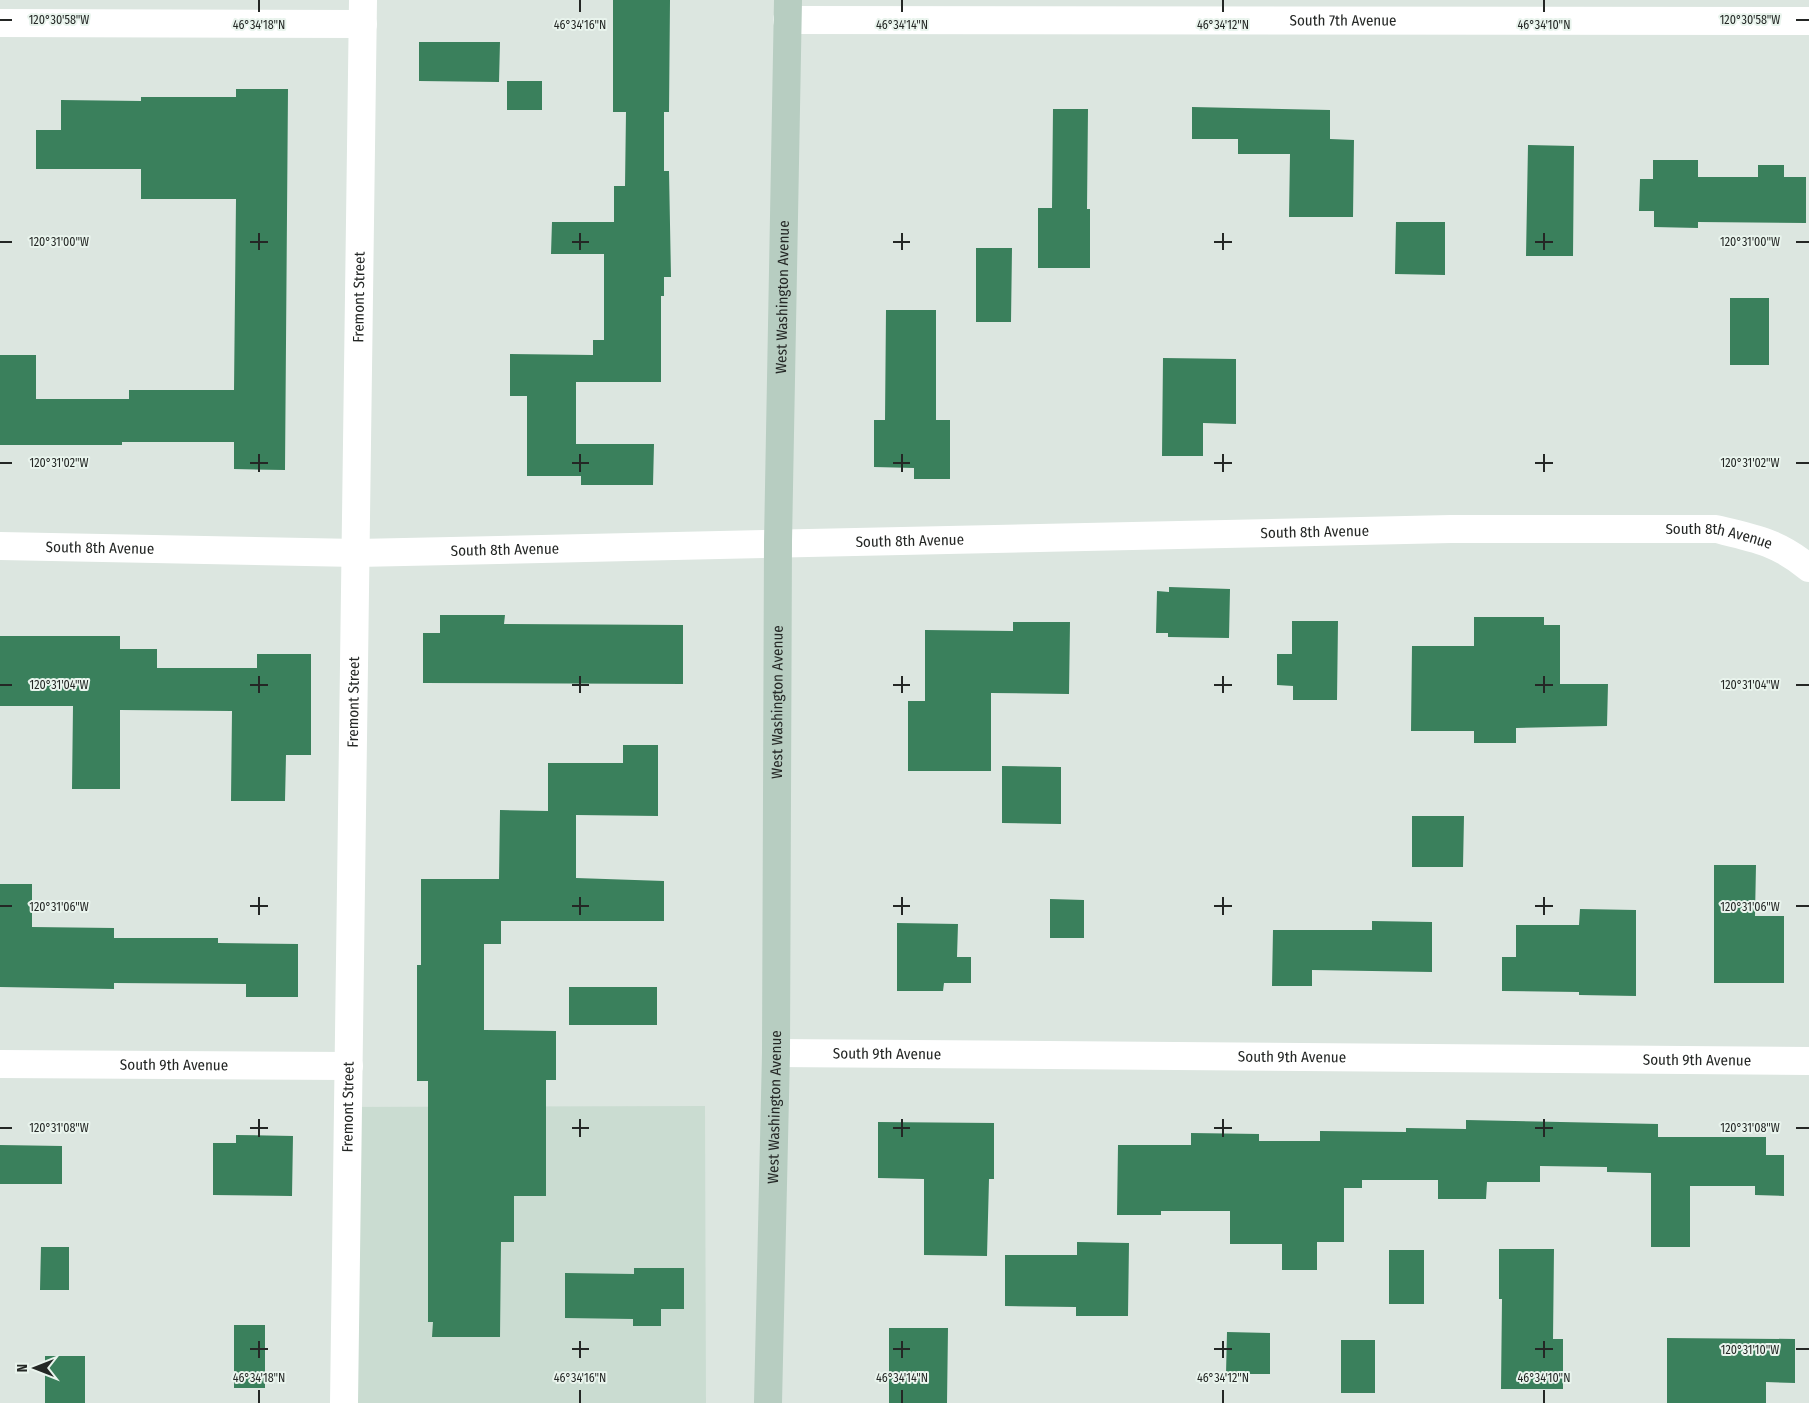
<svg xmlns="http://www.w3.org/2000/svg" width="1809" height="1403" font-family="'Fira Sans Condensed',sans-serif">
	<rect width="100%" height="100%" fill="#dce6e0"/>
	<path fill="#cadcd1" d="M 705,1106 L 706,1403 L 336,1403 L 335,1107 Z"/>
	<path fill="#3a805c" d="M 613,0 L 670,0 L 669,112 L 664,112 L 664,171 L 669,171 L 671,277 L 664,277 L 664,296 L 661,296 L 661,382 L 576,382 L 576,444 L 654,444 L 653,485 L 581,485 L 581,476 L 527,476 L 527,396 L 510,396 L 510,354 L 593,355 L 593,340 L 604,340 L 604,254 L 551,254 L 552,222 L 614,222 L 614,186 L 625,186 L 626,112 L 613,112 Z
		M 419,42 L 500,42 L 499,82 L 419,81 Z
		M 507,81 L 542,81 L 542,110 L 507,110 Z
		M 236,89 L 288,89 L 285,470 L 234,469 L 234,442 L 122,442 L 122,445 L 0,445 L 0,355 L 36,355 L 36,399 L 129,399 L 129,390 L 234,390 L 236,199 L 141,199 L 141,169 L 36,169 L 36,130 L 61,130 L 61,100 L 141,101 L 141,97 L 236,97 Z
		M 1192,107 L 1330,110 L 1330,139 L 1354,140 L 1353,217 L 1289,217 L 1290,154 L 1238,154 L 1238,139 L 1192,139 Z
		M 1053,109 L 1088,109 L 1087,209 L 1090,209 L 1090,268 L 1038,268 L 1038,208 L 1052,208 Z
		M 1528,145 L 1574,146 L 1573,256 L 1526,256 Z
		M 1653,160 L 1698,160 L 1698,177 L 1758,177 L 1758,165 L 1784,165 L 1784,177 L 1806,177 L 1806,223 L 1698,222 L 1698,228 L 1654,227 L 1654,211 L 1639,211 L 1640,179 L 1653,179 Z
		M 1396,222 L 1445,222 L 1445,275 L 1395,274 Z
		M 976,248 L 1012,248 L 1011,322 L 976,322 Z
		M 1730,298 L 1769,298 L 1769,365 L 1730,365 Z
		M 886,310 L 936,310 L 936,420 L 950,420 L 950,479 L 914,479 L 914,468 L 874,467 L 874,420 L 885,420 Z
		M 1163,358 L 1236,359 L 1236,424 L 1203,423 L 1203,456 L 1162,456 Z
		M 1169,587 L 1230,589 L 1229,638 L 1168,637 L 1168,633 L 1156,633 L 1157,591 L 1169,592 Z
		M 440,615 L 505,615 L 504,624 L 683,625 L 683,684 L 423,683 L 423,633 L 440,633 Z
		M 1474,617 L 1544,617 L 1544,625 L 1560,625 L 1560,684 L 1608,684 L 1607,726 L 1516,728 L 1516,743 L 1474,743 L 1474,731 L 1411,731 L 1412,646 L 1474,646 Z
		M 1292,621 L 1338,621 L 1337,700 L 1293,700 L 1293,686 L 1277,685 L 1277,654 L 1292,654 Z
		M 1013,622 L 1070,622 L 1069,694 L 991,693 L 991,771 L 908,771 L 908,701 L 925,701 L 925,630 L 1013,631 Z
		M 0,636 L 120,636 L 120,649 L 157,649 L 157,668 L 257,668 L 257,654 L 311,654 L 311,755 L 286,755 L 285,801 L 231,801 L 232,711 L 120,710 L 120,789 L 72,789 L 73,706 L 0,706 Z
		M 623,745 L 658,745 L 658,816 L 576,815 L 576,878 L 664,881 L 664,921 L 501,921 L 501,944 L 484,944 L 484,1030 L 556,1031 L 556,1080 L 546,1080 L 546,1196 L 514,1196 L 514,1242 L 501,1242 L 500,1337 L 432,1337 L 433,1322 L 428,1322 L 428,1081 L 417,1081 L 417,965 L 421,965 L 421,879 L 499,879 L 500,810 L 548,811 L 548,763 L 623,763 Z
		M 1002,766 L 1061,767 L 1061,824 L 1002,823 Z
		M 1412,816 L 1464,816 L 1463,867 L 1412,867 Z
		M 1714,865 L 1756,865 L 1755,916 L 1784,916 L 1784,983 L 1714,983 Z
		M 0,884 L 32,884 L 32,927 L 114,928 L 114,938 L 218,938 L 218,943 L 298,944 L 298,997 L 246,997 L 246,984 L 114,983 L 114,989 L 0,987 Z
		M 1050,899 L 1084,900 L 1084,938 L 1050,938 Z
		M 1580,909 L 1636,910 L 1636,996 L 1579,995 L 1579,992 L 1502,991 L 1502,957 L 1516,957 L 1516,925 L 1579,925 Z
		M 1372,921 L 1432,922 L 1432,972 L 1312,970 L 1312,986 L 1272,986 L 1273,930 L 1372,930 Z
		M 897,923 L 958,924 L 957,957 L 971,957 L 971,983 L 944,983 L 943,991 L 897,991 Z
		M 569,987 L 657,987 L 657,1025 L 569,1025 Z
		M 1466,1120 L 1658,1124 L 1658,1137 L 1766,1137 L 1766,1155 L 1784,1155 L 1784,1196 L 1755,1195 L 1755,1186 L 1690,1186 L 1690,1247 L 1651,1247 L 1651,1173 L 1607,1172 L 1607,1167 L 1540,1166 L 1540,1182 L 1487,1182 L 1486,1199 L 1438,1199 L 1438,1180 L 1362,1180 L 1362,1188 L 1344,1188 L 1344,1242 L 1317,1242 L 1317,1270 L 1282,1270 L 1282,1244 L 1230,1244 L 1230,1211 L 1161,1211 L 1161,1215 L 1117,1215 L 1118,1145 L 1191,1145 L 1191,1133 L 1259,1134 L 1259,1141 L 1320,1141 L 1320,1131 L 1406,1132 L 1406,1128 L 1466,1129 Z
		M 878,1122 L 994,1123 L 994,1179 L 989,1179 L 987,1256 L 924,1255 L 924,1179 L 878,1178 Z
		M 236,1135 L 293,1136 L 292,1196 L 213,1195 L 213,1143 L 236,1143 Z
		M 0,1145 L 62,1146 L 62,1184 L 0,1184 Z
		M 1077,1242 L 1129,1243 L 1128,1316 L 1076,1316 L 1076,1307 L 1005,1306 L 1005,1255 L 1077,1255 Z
		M 41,1247 L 69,1247 L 69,1290 L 40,1290 Z
		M 1499,1249 L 1554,1249 L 1553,1339 L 1563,1339 L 1563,1389 L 1501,1389 L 1502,1299 L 1499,1299 Z
		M 1389,1250 L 1424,1250 L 1424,1304 L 1389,1304 Z
		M 634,1268 L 684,1268 L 684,1309 L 661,1309 L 661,1326 L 633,1326 L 633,1319 L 565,1318 L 565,1273 L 634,1274 Z
		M 234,1325 L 265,1325 L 265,1388 L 234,1388 Z
		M 889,1328 L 948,1328 L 947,1403 L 889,1403 Z
		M 1227,1332 L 1270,1333 L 1270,1374 L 1226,1374 Z
		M 1667,1338 L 1795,1339 L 1795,1383 L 1766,1382 L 1766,1403 L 1667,1403 Z
		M 1341,1340 L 1375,1340 L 1375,1393 L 1341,1393 Z
		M 45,1356 L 85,1356 L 85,1403 L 45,1403 Z"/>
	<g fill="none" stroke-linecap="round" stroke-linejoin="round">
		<g stroke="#fff" stroke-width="28">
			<path id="s1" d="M 787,20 L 1809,21"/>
			<path d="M 0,23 L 363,24"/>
			<path id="s2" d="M 0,546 L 357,553 L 1451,529 L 1716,529 C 1754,538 1778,542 1809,568"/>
			<path id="s3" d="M 776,1053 L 1809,1061"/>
			<path id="s4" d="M 0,1064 L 349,1066"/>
			<path id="s5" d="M 344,1403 L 363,0"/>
		</g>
		<path stroke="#b7cdc1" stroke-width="28" id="s6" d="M 768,1403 L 776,1053 L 778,542 L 788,0"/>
	</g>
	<path fill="none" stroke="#242725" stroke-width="2" d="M 259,0 L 259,12M 580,0 L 580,12M 902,0 L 902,12M 1223,0 L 1223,12M 1544,0 L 1544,12M 0,20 L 12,20M 1796,20 L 1809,20M 259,233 L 259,250M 580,233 L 580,250M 902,233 L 902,250M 1223,233 L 1223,250M 1544,233 L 1544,250M 0,242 L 12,242M 250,242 L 268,242M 572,242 L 589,242M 893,242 L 910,242M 1214,242 L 1232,242M 1535,242 L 1553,242M 1796,242 L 1809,242M 259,454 L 259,472M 580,454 L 580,472M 902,454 L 902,472M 1223,454 L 1223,472M 1544,454 L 1544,472M 0,463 L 12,463M 250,463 L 268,463M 572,463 L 589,463M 893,463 L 910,463M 1214,463 L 1232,463M 1535,463 L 1553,463M 1796,463 L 1809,463M 259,676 L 259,693M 580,676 L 580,693M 902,676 L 902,693M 1223,676 L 1223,693M 1544,676 L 1544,693M 0,685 L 12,685M 250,685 L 268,685M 572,685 L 589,685M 893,685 L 910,685M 1214,685 L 1232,685M 1535,685 L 1553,685M 1796,685 L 1809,685M 259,897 L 259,915M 580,897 L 580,915M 902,897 L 902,915M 1223,897 L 1223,915M 1544,897 L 1544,915M 0,906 L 12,906M 250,906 L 268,906M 572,906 L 589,906M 893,906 L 910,906M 1214,906 L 1232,906M 1535,906 L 1553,906M 1796,906 L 1809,906M 259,1119 L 259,1137M 580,1119 L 580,1137M 902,1119 L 902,1137M 1223,1119 L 1223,1137M 1544,1119 L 1544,1137M 0,1128 L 12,1128M 250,1128 L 268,1128M 572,1128 L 589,1128M 893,1128 L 910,1128M 1214,1128 L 1232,1128M 1535,1128 L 1553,1128M 1796,1128 L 1809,1128M 259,1341 L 259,1358M 580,1341 L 580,1358M 902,1341 L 902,1358M 1223,1341 L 1223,1358M 1544,1341 L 1544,1358M 250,1349 L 268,1349M 572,1349 L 589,1349M 893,1349 L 910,1349M 1214,1349 L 1232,1349M 1535,1349 L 1553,1349M 1796,1349 L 1809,1349M 259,1390 L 259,1403M 580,1390 L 580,1403M 902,1390 L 902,1403M 1223,1390 L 1223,1403M 1544,1390 L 1544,1403"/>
	<g text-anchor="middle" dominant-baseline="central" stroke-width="4" stroke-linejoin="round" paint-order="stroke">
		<g font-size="15" fill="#242725" stroke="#e9f4ed">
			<text stroke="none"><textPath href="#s1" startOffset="556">South 7th Avenue</textPath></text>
			<text stroke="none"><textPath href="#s5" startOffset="1106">Fremont Street</textPath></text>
			<text stroke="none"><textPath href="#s6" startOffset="1106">West Washington Avenue</textPath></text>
			<text stroke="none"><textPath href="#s2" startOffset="1315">South 8th Avenue</textPath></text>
			<text stroke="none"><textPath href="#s2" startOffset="1720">South 8th Avenue</textPath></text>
			<text stroke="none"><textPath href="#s2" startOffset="910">South 8th Avenue</textPath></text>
			<text stroke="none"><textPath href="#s2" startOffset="100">South 8th Avenue</textPath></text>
			<text stroke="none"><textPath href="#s2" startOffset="505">South 8th Avenue</textPath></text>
			<text stroke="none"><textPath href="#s5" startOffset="701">Fremont Street</textPath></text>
			<text stroke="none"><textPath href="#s6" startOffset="701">West Washington Avenue</textPath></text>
			<text stroke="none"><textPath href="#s3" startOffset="111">South 9th Avenue</textPath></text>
			<text stroke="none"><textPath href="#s3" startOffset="516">South 9th Avenue</textPath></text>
			<text stroke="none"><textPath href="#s3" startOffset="921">South 9th Avenue</textPath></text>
			<text stroke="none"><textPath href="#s4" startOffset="174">South 9th Avenue</textPath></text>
			<text stroke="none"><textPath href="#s5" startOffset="296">Fremont Street</textPath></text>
			<text stroke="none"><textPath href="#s6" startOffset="296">West Washington Avenue</textPath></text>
		</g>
	</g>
	<g font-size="12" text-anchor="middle" fill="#242725" stroke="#e9f4ed" stroke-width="4" stroke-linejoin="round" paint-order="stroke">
		<text x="1750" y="24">120°30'58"W</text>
		<text x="59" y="24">120°30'58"W</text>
		<text x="259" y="29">46°34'18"N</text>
		<text x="580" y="29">46°34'16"N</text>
		<text x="902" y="29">46°34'14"N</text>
		<text x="1223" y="29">46°34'12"N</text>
		<text x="1544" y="29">46°34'10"N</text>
		<text x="1750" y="246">120°31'00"W</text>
		<text x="59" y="246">120°31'00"W</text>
		<text x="1750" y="467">120°31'02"W</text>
		<text x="59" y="467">120°31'02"W</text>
		<text x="1750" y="689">120°31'04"W</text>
		<text x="59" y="689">120°31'04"W</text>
		<text x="1750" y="911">120°31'06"W</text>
		<text x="59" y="911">120°31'06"W</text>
		<text x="1750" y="1132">120°31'08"W</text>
		<text x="59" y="1132">120°31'08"W</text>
		<text x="1750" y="1354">120°31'10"W</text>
		<text x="259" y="1382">46°34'18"N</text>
		<text x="580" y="1382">46°34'16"N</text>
		<text x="902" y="1382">46°34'14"N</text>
		<text x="1223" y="1382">46°34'12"N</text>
		<text x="1544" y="1382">46°34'10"N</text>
	</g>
	<g transform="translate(35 1368) rotate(270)" stroke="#e9f4ed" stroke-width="4" paint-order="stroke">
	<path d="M0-4L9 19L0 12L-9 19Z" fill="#242725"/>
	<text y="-8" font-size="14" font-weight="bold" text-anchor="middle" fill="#242725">N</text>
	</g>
</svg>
